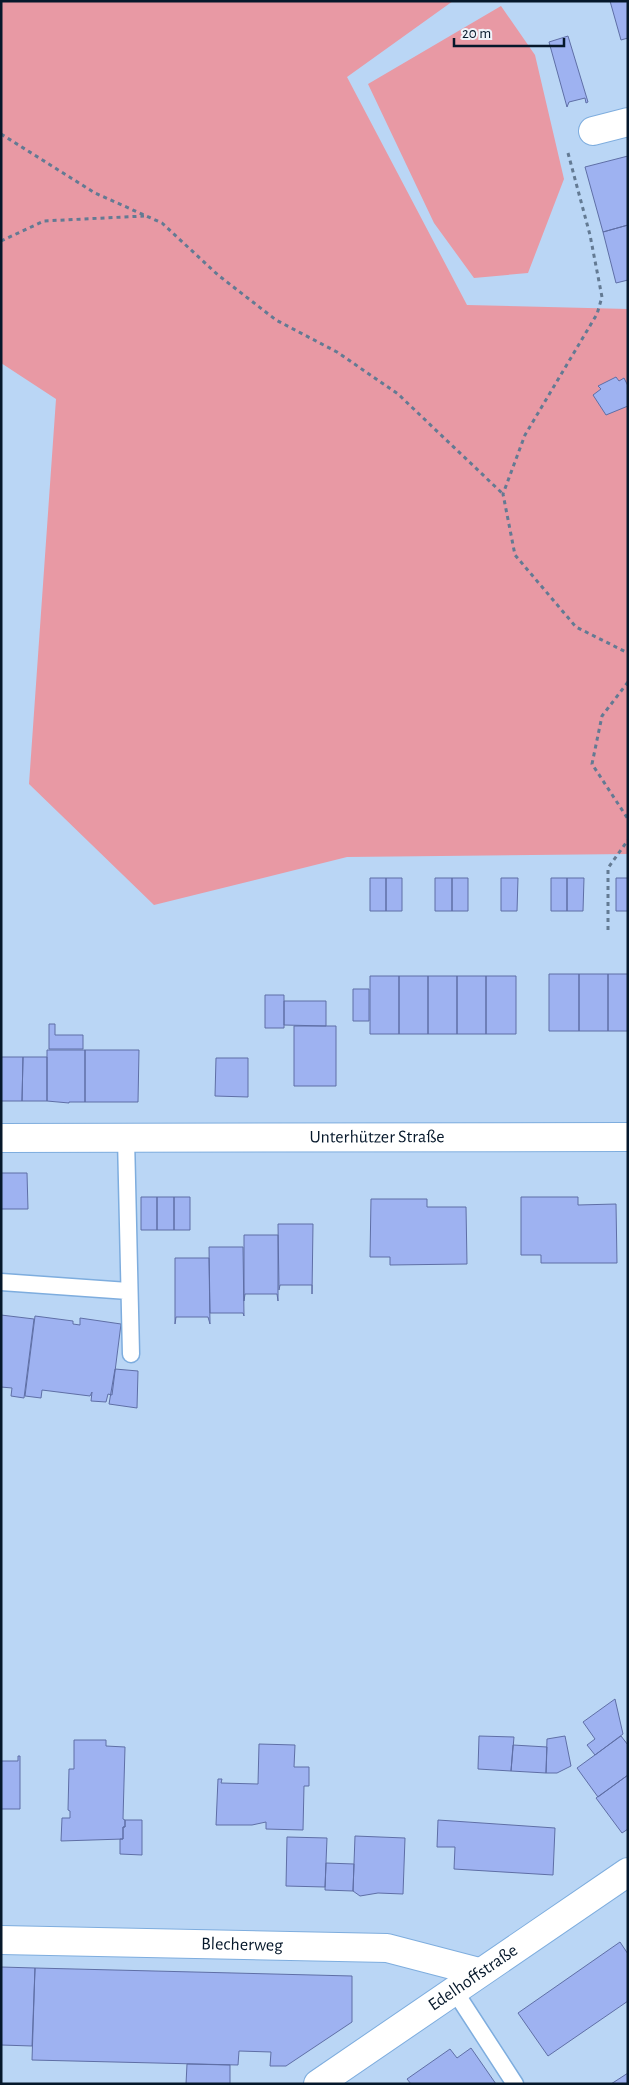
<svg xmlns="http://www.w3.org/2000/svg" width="629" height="2085" font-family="'Alegreya Sans',sans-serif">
	<rect width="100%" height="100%" fill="#bad6f5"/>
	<path fill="#e899a4" d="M 1,1 L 453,1 L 347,77 L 467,305 L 628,309 L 628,854 L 347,857 L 154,905 L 29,784 L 56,399 L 1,363 Z
		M 501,6 L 535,55 L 564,179 L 528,273 L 474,278 L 434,223 L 368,84 Z"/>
	<path fill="#9eb2f1" stroke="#5f6fa6" d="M 610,1 L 628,1 L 628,38 L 621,40 Z
		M 568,36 L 588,102 L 586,103 L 585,98 L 569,102 L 567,107 L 549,42 Z
		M 628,156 L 628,225 L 603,232 L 585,167 Z
		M 628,225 L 628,280 L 616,283 L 603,232 Z
		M 616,377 L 619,381 L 624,378 L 628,386 L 628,406 L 606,415 L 593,395 L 601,389 L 598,386 Z
		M 370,878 L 386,878 L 386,911 L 370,911 Z
		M 386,878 L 402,878 L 402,911 L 386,911 Z
		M 435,878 L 452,878 L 452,911 L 435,911 Z
		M 452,878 L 468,878 L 468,911 L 452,911 Z
		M 501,878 L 518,878 L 517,911 L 501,911 Z
		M 551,878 L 567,878 L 567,911 L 551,911 Z
		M 567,878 L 584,878 L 583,911 L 567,911 Z
		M 616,878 L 628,878 L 628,911 L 616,911 Z
		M 549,974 L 579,974 L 579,1031 L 549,1031 Z
		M 579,974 L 608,974 L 608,1031 L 579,1031 Z
		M 608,974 L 628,974 L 628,1031 L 608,1031 Z
		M 370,976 L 399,976 L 399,1034 L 370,1034 Z
		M 399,976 L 428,976 L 428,1034 L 399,1034 Z
		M 428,976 L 457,976 L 457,1034 L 428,1034 Z
		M 457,976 L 486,976 L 486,1034 L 457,1034 Z
		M 486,976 L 516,976 L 516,1034 L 486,1034 Z
		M 353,989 L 369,989 L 369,1021 L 353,1021 Z
		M 265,995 L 284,995 L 284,1028 L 265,1028 Z
		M 284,1001 L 326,1001 L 326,1026 L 284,1025 Z
		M 49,1024 L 55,1024 L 55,1035 L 83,1035 L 83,1049 L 49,1049 Z
		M 294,1026 L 336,1026 L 336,1086 L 294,1086 Z
		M 47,1050 L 85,1050 L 85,1102 L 69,1102 L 69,1103 L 47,1101 Z
		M 85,1050 L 139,1050 L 138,1102 L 85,1102 Z
		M 1,1057 L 23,1057 L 22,1101 L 1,1101 Z
		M 23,1057 L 47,1057 L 47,1101 L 22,1101 Z
		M 216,1058 L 248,1058 L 248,1097 L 215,1096 Z
		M 1,1173 L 27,1173 L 28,1209 L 1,1209 Z
		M 141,1197 L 157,1197 L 157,1230 L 141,1230 Z
		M 157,1197 L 174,1197 L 174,1230 L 157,1230 Z
		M 174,1197 L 190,1197 L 190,1230 L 174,1230 Z
		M 521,1197 L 578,1197 L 578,1205 L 616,1204 L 617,1263 L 541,1263 L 541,1255 L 521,1255 Z
		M 371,1199 L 427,1199 L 427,1207 L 466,1207 L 467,1264 L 390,1265 L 390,1257 L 370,1257 Z
		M 278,1224 L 313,1224 L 312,1294 L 312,1285 L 280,1285 L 279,1290 Z
		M 244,1235 L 278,1235 L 278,1301 L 277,1294 L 245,1294 L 244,1301 Z
		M 209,1247 L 243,1247 L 244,1316 L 243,1313 L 210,1313 Z
		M 175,1258 L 209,1258 L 210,1324 L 208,1317 L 176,1317 L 175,1324 Z
		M 1,1315 L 34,1319 L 24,1398 L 11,1396 L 12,1388 L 1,1387 Z
		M 35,1316 L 73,1321 L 73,1324 L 80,1325 L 80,1318 L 121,1324 L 112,1395 L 108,1394 L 106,1402 L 91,1401 L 92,1392 L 90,1396 L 42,1390 L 41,1398 L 25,1396 Z
		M 115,1369 L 138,1371 L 137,1408 L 109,1404 Z
		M 615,1699 L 623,1734 L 595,1755 L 587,1745 L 595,1739 L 583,1722 Z
		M 479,1736 L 514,1737 L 511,1771 L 478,1769 Z
		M 565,1736 L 571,1766 L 557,1773 L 546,1773 L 547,1739 Z
		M 621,1736 L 628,1745 L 628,1775 L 598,1797 L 577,1768 Z
		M 74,1740 L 106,1740 L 106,1746 L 125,1747 L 123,1819 L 125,1820 L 125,1827 L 123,1827 L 123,1839 L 61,1841 L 62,1818 L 70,1818 L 70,1811 L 68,1810 L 69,1769 L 74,1769 Z
		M 259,1744 L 295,1745 L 294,1767 L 309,1767 L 309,1786 L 304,1786 L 303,1830 L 266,1829 L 266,1822 L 252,1825 L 216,1825 L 218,1779 L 222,1779 L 221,1783 L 258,1784 Z
		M 513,1745 L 547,1747 L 546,1773 L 511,1771 Z
		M 18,1756 L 20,1756 L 20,1809 L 1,1809 L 1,1761 L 18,1761 Z
		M 628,1775 L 628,1829 L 622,1833 L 596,1798 Z
		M 125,1820 L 142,1820 L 142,1855 L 120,1854 L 120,1839 L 123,1839 L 123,1827 L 125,1827 Z
		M 438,1820 L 555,1828 L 553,1875 L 454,1869 L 455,1847 L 437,1847 Z
		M 355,1836 L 405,1838 L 403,1894 L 378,1893 L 360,1896 L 353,1891 Z
		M 287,1837 L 327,1838 L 325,1887 L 286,1886 Z
		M 326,1863 L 354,1864 L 353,1891 L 325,1890 Z
		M 620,1942 L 628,1954 L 628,2001 L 548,2056 L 518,2013 Z
		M 1,1967 L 35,1968 L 32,2046 L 1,2045 Z
		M 35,1968 L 352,1976 L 352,2022 L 286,2066 L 270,2066 L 271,2052 L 239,2051 L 238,2065 L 32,2060 Z
		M 471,2048 L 496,2084 L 411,2084 L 407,2079 L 450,2049 L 457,2058 Z
		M 187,2064 L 230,2065 L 230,2084 L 186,2084 Z
		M 628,2073 L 628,2084 L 611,2084 Z"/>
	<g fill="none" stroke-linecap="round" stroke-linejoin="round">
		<defs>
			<path id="service" d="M 126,1138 L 131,1354
				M 1,1282 L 128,1291
				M 454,1990 L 515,2084"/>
			<g id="minor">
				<path d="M 593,131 L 628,122"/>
				<path id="s1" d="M 1,1138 L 628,1137"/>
				<path id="s2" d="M 1,1940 L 387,1948 L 479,1972"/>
				<path id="s3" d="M 318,2084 L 628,1872"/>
			</g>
		</defs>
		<use href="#service" stroke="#7eadde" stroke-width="19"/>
		<use href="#minor" stroke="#7eadde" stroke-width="30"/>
		<path stroke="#637a93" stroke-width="3" stroke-dasharray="4 4" stroke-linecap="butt" d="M 1,134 L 95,193 L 162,223 L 218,275 L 276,320 L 337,352 L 398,394 L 503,494
			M 568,153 L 590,235 L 602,297 L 597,314 L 525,435 L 503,494 L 515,555 L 576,627 L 628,653
			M 1,241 L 44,221 L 144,216
			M 628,682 L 602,716 L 592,764 L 628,819
			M 608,930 L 608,868 L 628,840"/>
		<use href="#service" stroke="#fff" stroke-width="16"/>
		<use href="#minor" stroke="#fff" stroke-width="28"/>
	</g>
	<g text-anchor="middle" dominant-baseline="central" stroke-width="5" stroke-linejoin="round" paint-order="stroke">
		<g font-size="18" fill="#06182b" stroke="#f0f4fa">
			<text stroke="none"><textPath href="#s1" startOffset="376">Unterhützer Straße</textPath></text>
			<text stroke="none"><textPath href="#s2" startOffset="241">Blecherweg</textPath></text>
			<text stroke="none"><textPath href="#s3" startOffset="188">Edelhoffstraße</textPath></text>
		</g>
	</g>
	<rect width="629" height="2085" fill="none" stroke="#06182b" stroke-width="5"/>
	<path d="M454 38v8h110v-8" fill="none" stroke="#06182b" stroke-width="2.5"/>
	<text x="462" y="38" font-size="15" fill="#06182b" stroke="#f0f4fa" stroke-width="4" paint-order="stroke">20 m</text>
</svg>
